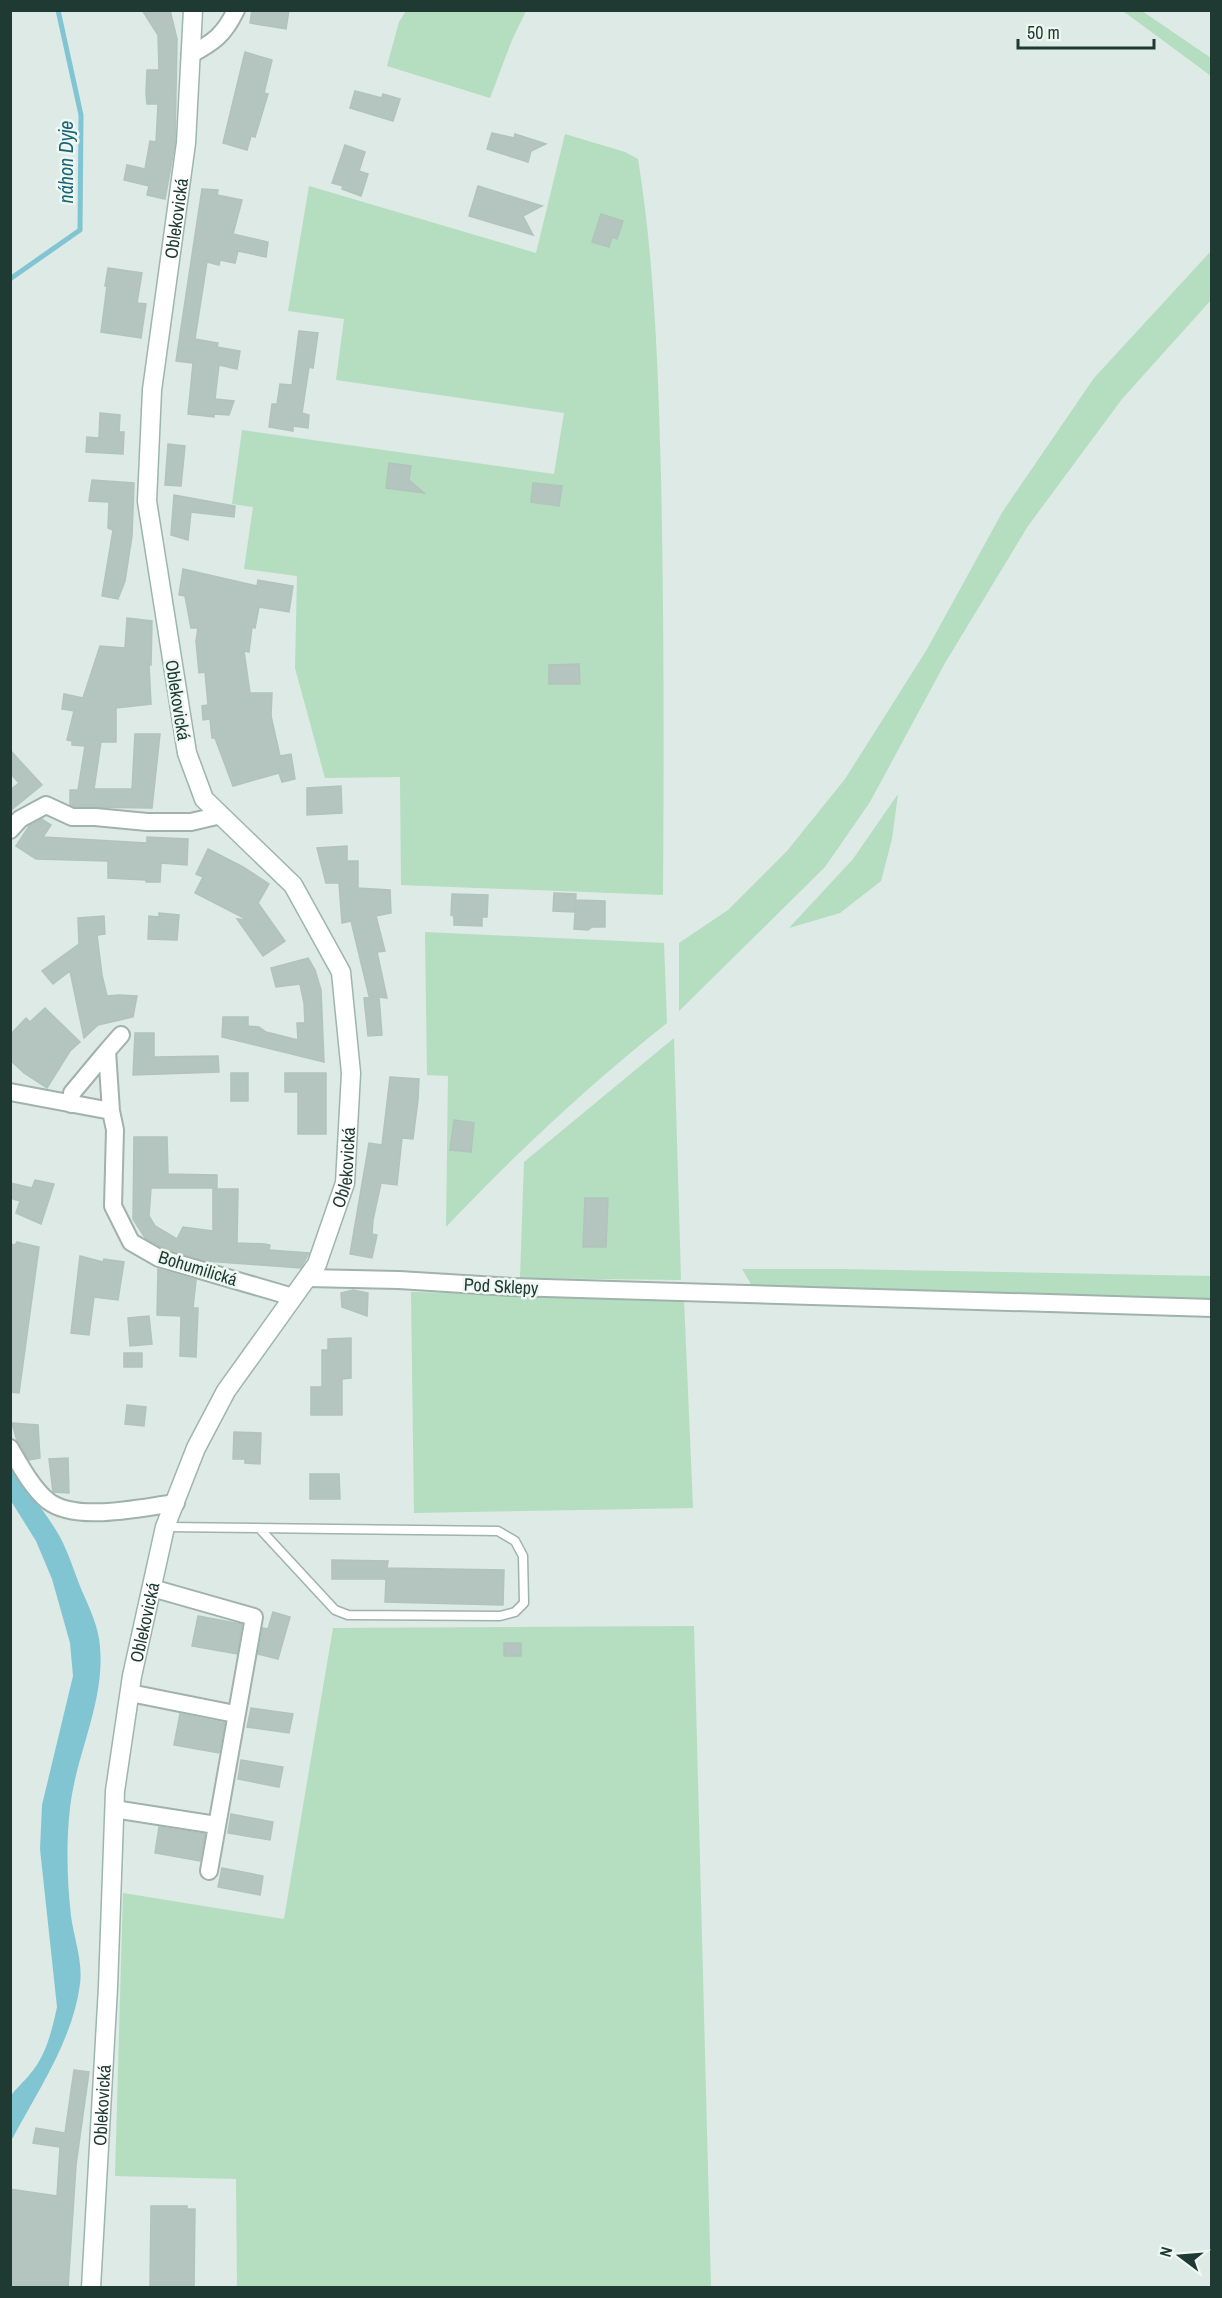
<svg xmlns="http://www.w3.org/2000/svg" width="1222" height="2298" font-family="'Archivo Narrow',sans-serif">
	<rect width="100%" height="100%" fill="#ddeae5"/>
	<path fill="#b5ddc0" d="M 406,11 L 526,11 L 512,40 L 490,98 L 387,66 L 399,22 Z
		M 1123,11 L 1142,11 L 1211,58 L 1211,76 Z
		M 565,134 L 625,152 L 638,159 C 655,265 658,370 661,476 C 664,616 664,755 663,895 L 401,885 L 400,777 L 325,778 L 295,668 L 297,576 L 244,569 L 253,507 L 232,504 L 242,430 L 554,474 L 564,413 L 336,380 L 344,319 L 288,311 L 309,186 L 536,253 Z
		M 1211,251 L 1211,300 L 1122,399 L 1028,526 L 945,663 L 870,802 L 825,867 L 679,1011 L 679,943 L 728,910 L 787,851 L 845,779 L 926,651 L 1003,511 L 1094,378 Z
		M 898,794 L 892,839 L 881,881 L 840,913 L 789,928 L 853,859 Z
		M 425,932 L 664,943 L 667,1023 C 588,1086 515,1154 446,1227 L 448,1076 L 427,1075 Z
		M 674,1038 L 681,1280 L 520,1278 L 524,1162 Z
		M 742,1269 L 843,1269 L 1211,1276 L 1211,1299 L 752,1286 Z
		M 411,1292 L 684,1299 L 693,1508 L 414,1513 Z
		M 694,1626 L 711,2287 L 237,2287 L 236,2179 L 115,2176 L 123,1893 L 284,1919 L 333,1628 Z"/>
	<path fill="#82c5d2" d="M 11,1466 C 26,1490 46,1512 60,1537 C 69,1554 75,1574 82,1591 C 90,1609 99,1628 100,1647 C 105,1702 76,1754 70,1808 C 66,1843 67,1881 71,1916 C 74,1938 83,1962 80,1984 C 73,2040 37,2092 11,2141 L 11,2096 C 16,2088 24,2082 30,2074 C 46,2056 52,2030 57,2007 L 40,1849 L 42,1805 L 73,1676 L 70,1643 L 52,1579 L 36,1541 L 11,1501 Z"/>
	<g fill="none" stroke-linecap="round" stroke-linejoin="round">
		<path stroke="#82c5d2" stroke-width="5" d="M 10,279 L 80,230 L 81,115 L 58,10"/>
	</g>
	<path fill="#b3c5be" stroke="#b0c4bc" stroke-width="1.5" d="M 142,10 L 170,10 L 177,39 L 175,144 L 165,199 L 147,195 L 149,186 L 124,180 L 127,165 L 145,169 L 150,141 L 156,142 L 158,104 L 147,104 L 146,94 L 147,70 L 159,70 L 158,35 Z
		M 252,10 L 289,10 L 286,29 L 250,23 Z
		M 245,52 L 272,60 L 264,93 L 268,94 L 255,137 L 251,136 L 247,150 L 223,143 Z
		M 355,91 L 382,98 L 383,94 L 400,99 L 393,121 L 350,108 Z
		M 492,133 L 514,138 L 515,134 L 546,144 L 531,151 L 528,162 L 487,149 Z
		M 345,145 L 365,152 L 359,171 L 368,174 L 361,196 L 342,189 L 343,186 L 332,183 Z
		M 478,186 L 542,206 L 523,216 L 533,235 L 469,216 Z
		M 202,189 L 218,190 L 217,195 L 242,200 L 233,234 L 268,242 L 266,257 L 238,251 L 235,263 L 220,260 L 219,265 L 207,262 L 195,339 L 218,343 L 217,347 L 240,351 L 237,369 L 219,365 L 215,399 L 234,401 L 229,415 L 214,414 L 214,417 L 188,414 L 193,363 L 176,361 Z
		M 601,214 L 623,221 L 617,239 L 612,237 L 609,247 L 592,242 Z
		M 108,268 L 142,273 L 137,303 L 146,304 L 141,338 L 101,332 L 107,286 L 105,286 Z
		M 299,331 L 318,333 L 313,368 L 309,367 L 302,413 L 309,415 L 308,428 L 293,426 L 293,431 L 269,427 L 272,404 L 277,404 L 280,384 L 292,385 Z
		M 100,413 L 120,415 L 119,432 L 124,432 L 123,454 L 86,452 L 87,437 L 99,438 Z
		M 168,444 L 185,446 L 181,486 L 165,485 Z
		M 389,463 L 411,466 L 409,480 L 424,493 L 386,488 Z
		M 92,480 L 134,483 L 132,536 L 125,581 L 118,599 L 102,596 L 113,530 L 108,528 L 109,502 L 89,501 Z
		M 533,483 L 562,486 L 559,506 L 531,502 Z
		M 174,495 L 235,506 L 234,517 L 191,512 L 188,540 L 171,535 Z
		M 183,569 L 257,586 L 258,580 L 293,586 L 289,612 L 259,607 L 255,628 L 252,627 L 249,652 L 244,651 L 250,693 L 272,693 L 271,716 L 280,756 L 291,754 L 295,779 L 282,782 L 279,773 L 233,786 L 215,738 L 212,738 L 210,719 L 203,720 L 202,706 L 208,705 L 205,672 L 199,673 L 196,641 L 198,628 L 191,628 L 185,596 L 179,595 Z
		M 127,618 L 152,621 L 151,665 L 149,665 L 151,704 L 116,708 L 116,742 L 101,742 L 94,789 L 132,789 L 135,734 L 160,734 L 152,808 L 74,807 L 70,805 L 70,790 L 78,790 L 85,746 L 72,745 L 72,741 L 67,740 L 74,711 L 62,709 L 64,694 L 83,698 L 100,646 L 125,648 Z
		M 579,664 L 580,684 L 549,684 L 549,665 Z
		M 10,750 L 42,785 L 10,811 L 10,790 L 19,783 L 10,773 Z
		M 341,786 L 342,813 L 307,815 L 307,788 Z
		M 42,819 L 51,825 L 43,837 L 147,843 L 147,837 L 188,839 L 187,865 L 161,863 L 160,882 L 146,882 L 146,880 L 108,878 L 108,861 L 36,859 L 16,846 L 29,826 Z
		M 347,846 L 347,861 L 358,861 L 358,888 L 390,890 L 391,913 L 376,916 L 385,951 L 377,952 L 387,998 L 379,997 L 382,1035 L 368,1036 L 364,998 L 377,997 L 369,996 L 351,921 L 342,923 L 339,883 L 326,883 L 317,848 Z
		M 208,849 L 243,867 L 269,884 L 258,903 L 285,941 L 263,956 L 237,919 L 248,920 L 195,893 L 203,877 L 196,874 Z
		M 554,893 L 576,894 L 575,912 L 553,911 Z
		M 452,894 L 488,895 L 487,917 L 482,917 L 482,926 L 454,925 L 454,916 L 451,915 Z
		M 576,900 L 605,901 L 605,927 L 592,927 L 588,930 L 574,929 Z
		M 159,913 L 179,915 L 177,940 L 148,939 L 149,916 L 159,917 Z
		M 104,916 L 105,934 L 97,935 L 102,975 L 107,996 L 119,995 L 137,996 L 133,1017 L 98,1025 L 84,1038 L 70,971 L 53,984 L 42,971 L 79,944 L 78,918 Z
		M 308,958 L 315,970 L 321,990 L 324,1062 L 222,1037 L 223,1017 L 248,1017 L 248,1026 L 259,1027 L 266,1032 L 298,1040 L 297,1023 L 305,1023 L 304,1003 L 300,984 L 276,987 L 271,968 Z
		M 45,1008 L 80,1042 L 70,1051 L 47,1088 L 24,1073 L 10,1060 L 10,1035 L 26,1018 L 30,1022 Z
		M 135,1033 L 154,1033 L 154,1057 L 218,1056 L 219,1072 L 133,1075 Z
		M 231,1073 L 248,1073 L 248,1101 L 231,1101 Z
		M 285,1073 L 326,1073 L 326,1134 L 298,1134 L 298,1092 L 285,1092 Z
		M 390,1077 L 419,1079 L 418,1100 L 413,1139 L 402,1138 L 397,1185 L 381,1183 L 373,1220 L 372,1234 L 377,1235 L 372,1258 L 350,1254 L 369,1143 L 382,1145 Z
		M 454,1120 L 474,1123 L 471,1152 L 450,1150 Z
		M 134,1137 L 167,1137 L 168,1174 L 217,1175 L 217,1188 L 151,1188 L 149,1216 L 155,1226 L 177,1239 L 183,1227 L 213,1231 L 213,1189 L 238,1189 L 237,1243 L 265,1244 L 270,1245 L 269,1250 L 309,1253 L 301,1268 L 206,1261 L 163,1248 L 145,1238 L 133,1219 Z
		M 35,1180 L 54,1184 L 41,1224 L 16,1213 L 20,1201 L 10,1198 L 10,1183 L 32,1188 Z
		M 585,1198 L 608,1198 L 606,1247 L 583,1247 Z
		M 17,1242 L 39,1247 L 19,1393 L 10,1392 L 10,1333 L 13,1316 L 10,1316 L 10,1244 L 15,1245 Z
		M 80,1256 L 103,1262 L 104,1259 L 124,1262 L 118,1300 L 94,1297 L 89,1335 L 71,1333 Z
		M 158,1269 L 196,1280 L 193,1308 L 198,1308 L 196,1357 L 180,1356 L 181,1316 L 157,1315 Z
		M 353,1290 L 368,1293 L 367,1316 L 342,1307 L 341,1293 Z
		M 149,1316 L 152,1344 L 130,1346 L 128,1318 Z
		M 351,1338 L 351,1378 L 342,1379 L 342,1415 L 311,1415 L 311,1387 L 322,1387 L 322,1350 L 328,1350 L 328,1339 Z
		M 124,1353 L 142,1353 L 142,1367 L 124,1367 Z
		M 127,1405 L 146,1407 L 144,1426 L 125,1424 Z
		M 12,1423 L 38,1425 L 40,1458 L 29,1460 L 17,1441 Z
		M 234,1432 L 261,1433 L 260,1464 L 245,1463 L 245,1459 L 233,1459 Z
		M 68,1458 L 69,1493 L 53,1492 L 49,1459 Z
		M 310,1474 L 339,1474 L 340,1499 L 310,1499 Z
		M 332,1560 L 388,1561 L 387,1568 L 504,1570 L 503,1605 L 385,1602 L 386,1579 L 332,1579 Z
		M 273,1612 L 290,1617 L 278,1659 L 258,1654 L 263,1628 L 268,1629 Z
		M 198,1616 L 242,1624 L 237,1654 L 192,1646 Z
		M 504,1643 L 521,1643 L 521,1656 L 504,1656 Z
		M 251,1708 L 293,1714 L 289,1733 L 247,1727 Z
		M 180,1714 L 225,1723 L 219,1753 L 174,1745 Z
		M 241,1760 L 283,1767 L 279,1787 L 238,1779 Z
		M 231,1814 L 273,1822 L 270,1840 L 228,1833 Z
		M 159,1827 L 205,1834 L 200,1861 L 155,1853 Z
		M 222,1868 L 263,1876 L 260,1895 L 218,1887 Z
		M 74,2070 L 89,2072 L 76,2165 L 68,2288 L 10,2288 L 10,2189 L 57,2196 L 60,2147 L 33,2143 L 36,2128 L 65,2133 Z
		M 151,2206 L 187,2206 L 187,2209 L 195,2209 L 194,2288 L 150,2288 Z"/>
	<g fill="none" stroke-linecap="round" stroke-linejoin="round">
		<defs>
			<path id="lane" d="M 166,1527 L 498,1531 L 515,1541 L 523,1556 L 524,1603 L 515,1612 L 500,1616 L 348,1615 L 335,1610 L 260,1529"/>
			<path id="street" d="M 190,55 C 214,42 224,35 236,10
				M 10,830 L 20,819 L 46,805 L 72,817 L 95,817 L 147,822 L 191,822 L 221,815
				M 10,1092 L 111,1111 L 115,1130 L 113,1206 L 131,1242 L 159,1258 L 293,1297
				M 71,1104 L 72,1093 L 107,1051
				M 111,1111 L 107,1051 L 121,1035
				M 307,1278 L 399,1280 L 512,1287 L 1212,1308
				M 10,1448 C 20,1465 32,1488 48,1501 C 77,1523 142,1507 176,1503
				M 152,1588 L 254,1617 L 209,1871
				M 130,1693 L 235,1714
				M 114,1809 L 216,1825"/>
			<g id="secondary">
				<path id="s1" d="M 91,2288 L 108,1987 L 115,1791 L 132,1676 L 165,1527 L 196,1448 L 226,1391 L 317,1264 L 345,1183 L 351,1073 L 341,972 L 293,885 L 204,799 L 187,753 L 147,501 L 152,390 L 186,143 L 193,10"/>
			</g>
		</defs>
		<use href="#lane" stroke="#a0b2ac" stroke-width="11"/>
		<use href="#street" stroke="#a0b2ac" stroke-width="20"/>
		<use href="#secondary" stroke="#9cb6ad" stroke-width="21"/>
		<use href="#lane" stroke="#fff" stroke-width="8"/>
		<use href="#street" stroke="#fff" stroke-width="16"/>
		<use href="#secondary" stroke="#fff" stroke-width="18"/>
	</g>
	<g text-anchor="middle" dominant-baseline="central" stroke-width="5" stroke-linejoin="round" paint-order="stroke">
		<g font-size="18" fill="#1e3a33" stroke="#eef7f2">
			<text stroke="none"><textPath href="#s1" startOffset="2181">Oblekovická</textPath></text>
			<text transform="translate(178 700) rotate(81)">Oblekovická</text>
			<text stroke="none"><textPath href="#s1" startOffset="1173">Oblekovická</textPath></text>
			<text transform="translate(198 1268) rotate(17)">Bohumilická</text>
			<text transform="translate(501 1286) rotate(3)">Pod Sklepy</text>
			<text stroke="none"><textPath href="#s1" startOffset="669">Oblekovická</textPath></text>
			<text stroke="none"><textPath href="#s1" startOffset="183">Oblekovická</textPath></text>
		</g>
		<g font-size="20" font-style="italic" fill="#176677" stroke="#eef7f2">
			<text transform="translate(65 162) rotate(-90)">náhon Dyje</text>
		</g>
	</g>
	<rect width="1222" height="2298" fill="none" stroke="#1e3a33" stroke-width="24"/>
	<g transform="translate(1180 2256) rotate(286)" stroke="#eef7f2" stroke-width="4.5" paint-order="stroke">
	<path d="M0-4.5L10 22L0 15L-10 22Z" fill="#1e3a33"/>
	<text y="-9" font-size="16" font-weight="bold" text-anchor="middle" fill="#1e3a33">N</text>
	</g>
	<path d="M1018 39v9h136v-9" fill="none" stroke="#1e3a33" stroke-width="3"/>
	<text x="1027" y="39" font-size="18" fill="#1e3a33" stroke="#eef7f2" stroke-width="4.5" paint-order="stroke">50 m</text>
</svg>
